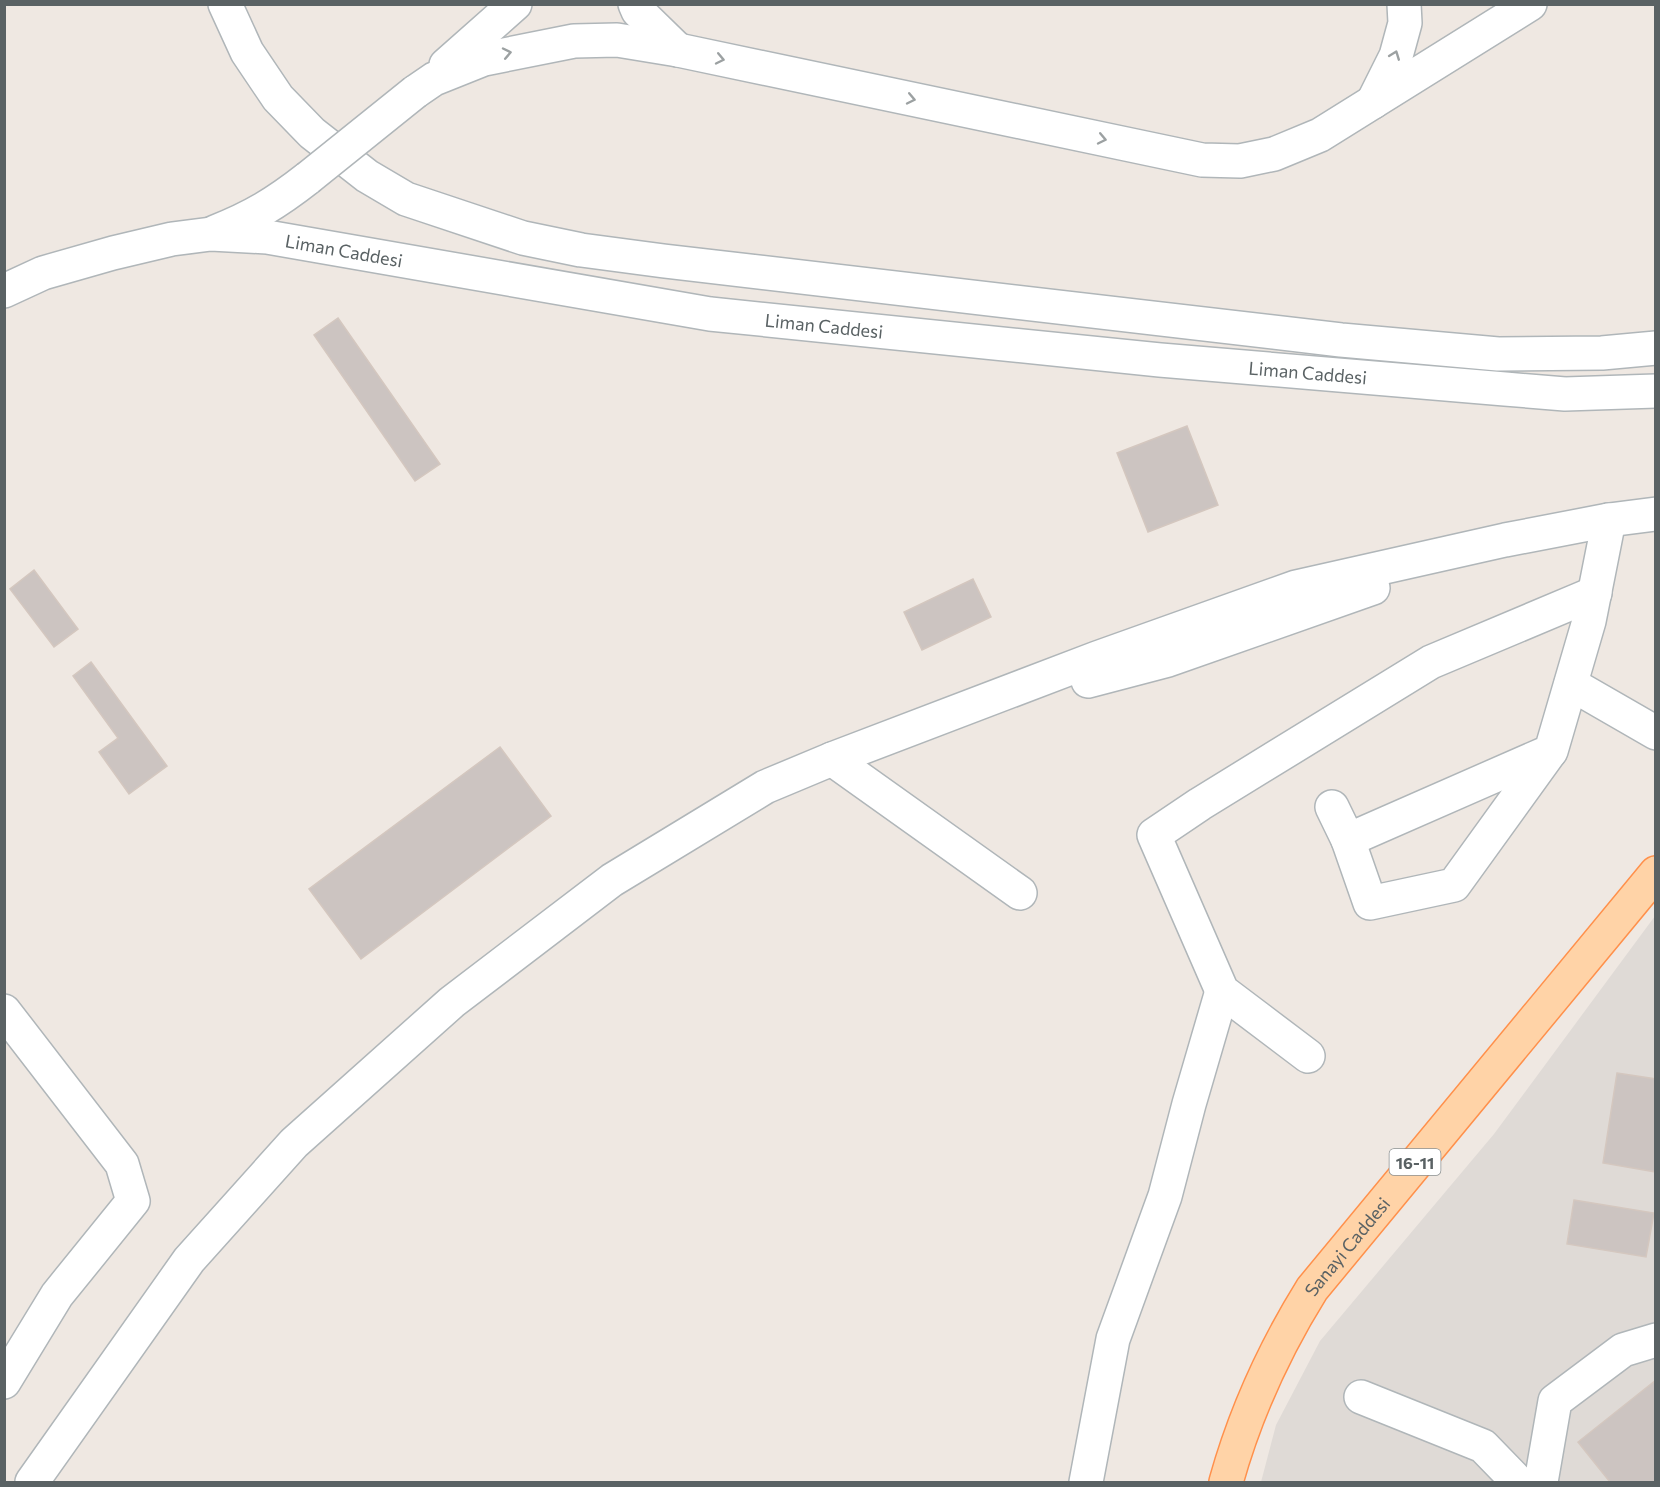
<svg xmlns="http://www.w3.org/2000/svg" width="1660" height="1487" font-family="Commissioner,sans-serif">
	<rect width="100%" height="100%" fill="#efe8e2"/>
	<path fill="#dfdad6" d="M 1655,916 L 1655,1482 L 1261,1482 L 1276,1425 L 1320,1341 L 1494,1134 Z"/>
	<path fill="#ccc4c1" stroke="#d4c7bf" stroke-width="1.5" d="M 338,318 L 440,464 L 415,481 L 314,335 Z
		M 1187,426 L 1218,505 L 1148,532 L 1117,453 Z
		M 34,570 L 78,629 L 54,647 L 10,589 Z
		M 973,579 L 991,617 L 922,650 L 904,612 Z
		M 91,662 L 167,766 L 129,794 L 99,752 L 118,738 L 73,676 Z
		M 500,747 L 551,816 L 361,959 L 309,889 Z
		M 1617,1073 L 1656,1079 L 1656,1172 L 1603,1163 Z
		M 1574,1200 L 1654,1213 L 1646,1257 L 1567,1244 Z
		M 1656,1380 L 1656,1482 L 1610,1482 L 1578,1442 Z"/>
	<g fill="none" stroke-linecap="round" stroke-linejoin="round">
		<defs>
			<g id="minor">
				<path d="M 225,4 L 247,52 L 278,98 L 312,133 L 367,176 L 406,199 L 523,238 L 581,250 L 664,261 L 1341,340 L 1498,354 L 1602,353 L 1656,348"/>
				<path d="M 635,4 L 638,11 L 678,50"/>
				<path d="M 446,65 L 515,4"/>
				<path d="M 415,92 L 434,79 L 484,59 L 574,41 L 617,40 L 678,50 L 1202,160 L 1240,161 L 1274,154 L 1320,135 L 1530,4"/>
				<path d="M 1373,102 L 1396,56 L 1405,23 L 1404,4"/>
				<path d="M 215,232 C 253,217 276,203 308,178"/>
				<path id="s1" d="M 4,291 L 43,273 L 113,253 L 172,239 L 211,234 L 267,237 L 710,314 L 1160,360 L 1505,389 L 1565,394 L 1656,391"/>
				<path d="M 1088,681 L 1168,660 L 1373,588"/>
				<path d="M 1571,684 L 1656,733"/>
				<path d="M 832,759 L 1020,893"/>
				<path d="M 1332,807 L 1348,840 L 1551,751 L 1589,621 L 1609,520"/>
				<path d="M 1348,840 L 1370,903 L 1454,885 L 1550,752"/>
				<path d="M 4,1011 L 122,1164 L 133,1201 L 57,1295 L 4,1382"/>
				<path d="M 1308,1056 L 1222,991 L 1154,835 L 1200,804 L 1431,662 L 1595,593"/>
				<path d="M 1361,1397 L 1483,1446 L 1518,1482"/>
				<path d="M 32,1482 L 189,1260 L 294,1143 L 452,1002 L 612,880 L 765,787 L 832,759 L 1097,658 L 1296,587 L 1505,540 L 1609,520 L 1656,514"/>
				<path d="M 1086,1482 L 1113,1339 L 1165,1196 L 1189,1104 L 1222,991"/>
				<path d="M 1541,1482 L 1555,1401 L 1623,1350 L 1656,1340"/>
			</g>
			<g id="major">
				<path id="s2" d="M 1226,1482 C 1245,1414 1274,1350 1312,1289 L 1656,873"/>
			</g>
		</defs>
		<use href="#minor" stroke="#b0b6b9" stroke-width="36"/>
		<use href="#major" stroke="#ff904b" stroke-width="36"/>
		<use href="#minor" stroke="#fff" stroke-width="33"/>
		<use href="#major" stroke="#ffd3a7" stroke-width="33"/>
		<defs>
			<path id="minor-bridge" d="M 308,178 L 415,92"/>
		</defs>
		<use href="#minor-bridge" stroke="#b0b6b9" stroke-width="36" stroke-linecap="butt"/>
		<use href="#minor-bridge" stroke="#fff" stroke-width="33"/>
	</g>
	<defs><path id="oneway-chevron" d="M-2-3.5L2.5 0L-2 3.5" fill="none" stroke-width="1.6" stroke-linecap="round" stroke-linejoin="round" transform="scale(1.5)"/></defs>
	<g stroke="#9ca1a2">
		<use href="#oneway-chevron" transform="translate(507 53) rotate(-12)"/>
		<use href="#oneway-chevron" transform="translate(1395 55) rotate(-69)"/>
		<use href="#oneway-chevron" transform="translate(720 59) rotate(12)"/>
		<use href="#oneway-chevron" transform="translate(911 99) rotate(12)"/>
		<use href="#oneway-chevron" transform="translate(1102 139) rotate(12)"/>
	</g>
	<g text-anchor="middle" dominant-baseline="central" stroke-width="4.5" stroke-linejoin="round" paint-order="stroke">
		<rect fill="#fff" stroke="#8c9192" stroke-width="1.5" x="1389.5" y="1149" width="51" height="26" rx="4.5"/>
		<g font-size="16" font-weight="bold" fill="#5a6264">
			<text x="1415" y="1162">16-11</text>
		</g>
		<g font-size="18" fill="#5a6264" stroke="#fff">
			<text stroke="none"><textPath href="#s1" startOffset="350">Liman Caddesi</textPath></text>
			<text stroke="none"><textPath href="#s1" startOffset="836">Liman Caddesi</textPath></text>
			<text stroke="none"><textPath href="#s1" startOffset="1322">Liman Caddesi</textPath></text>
			<text stroke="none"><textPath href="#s2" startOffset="267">Sanayi Caddesi</textPath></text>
		</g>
	</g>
	<rect width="1660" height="1487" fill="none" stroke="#5a6264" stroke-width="12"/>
</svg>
